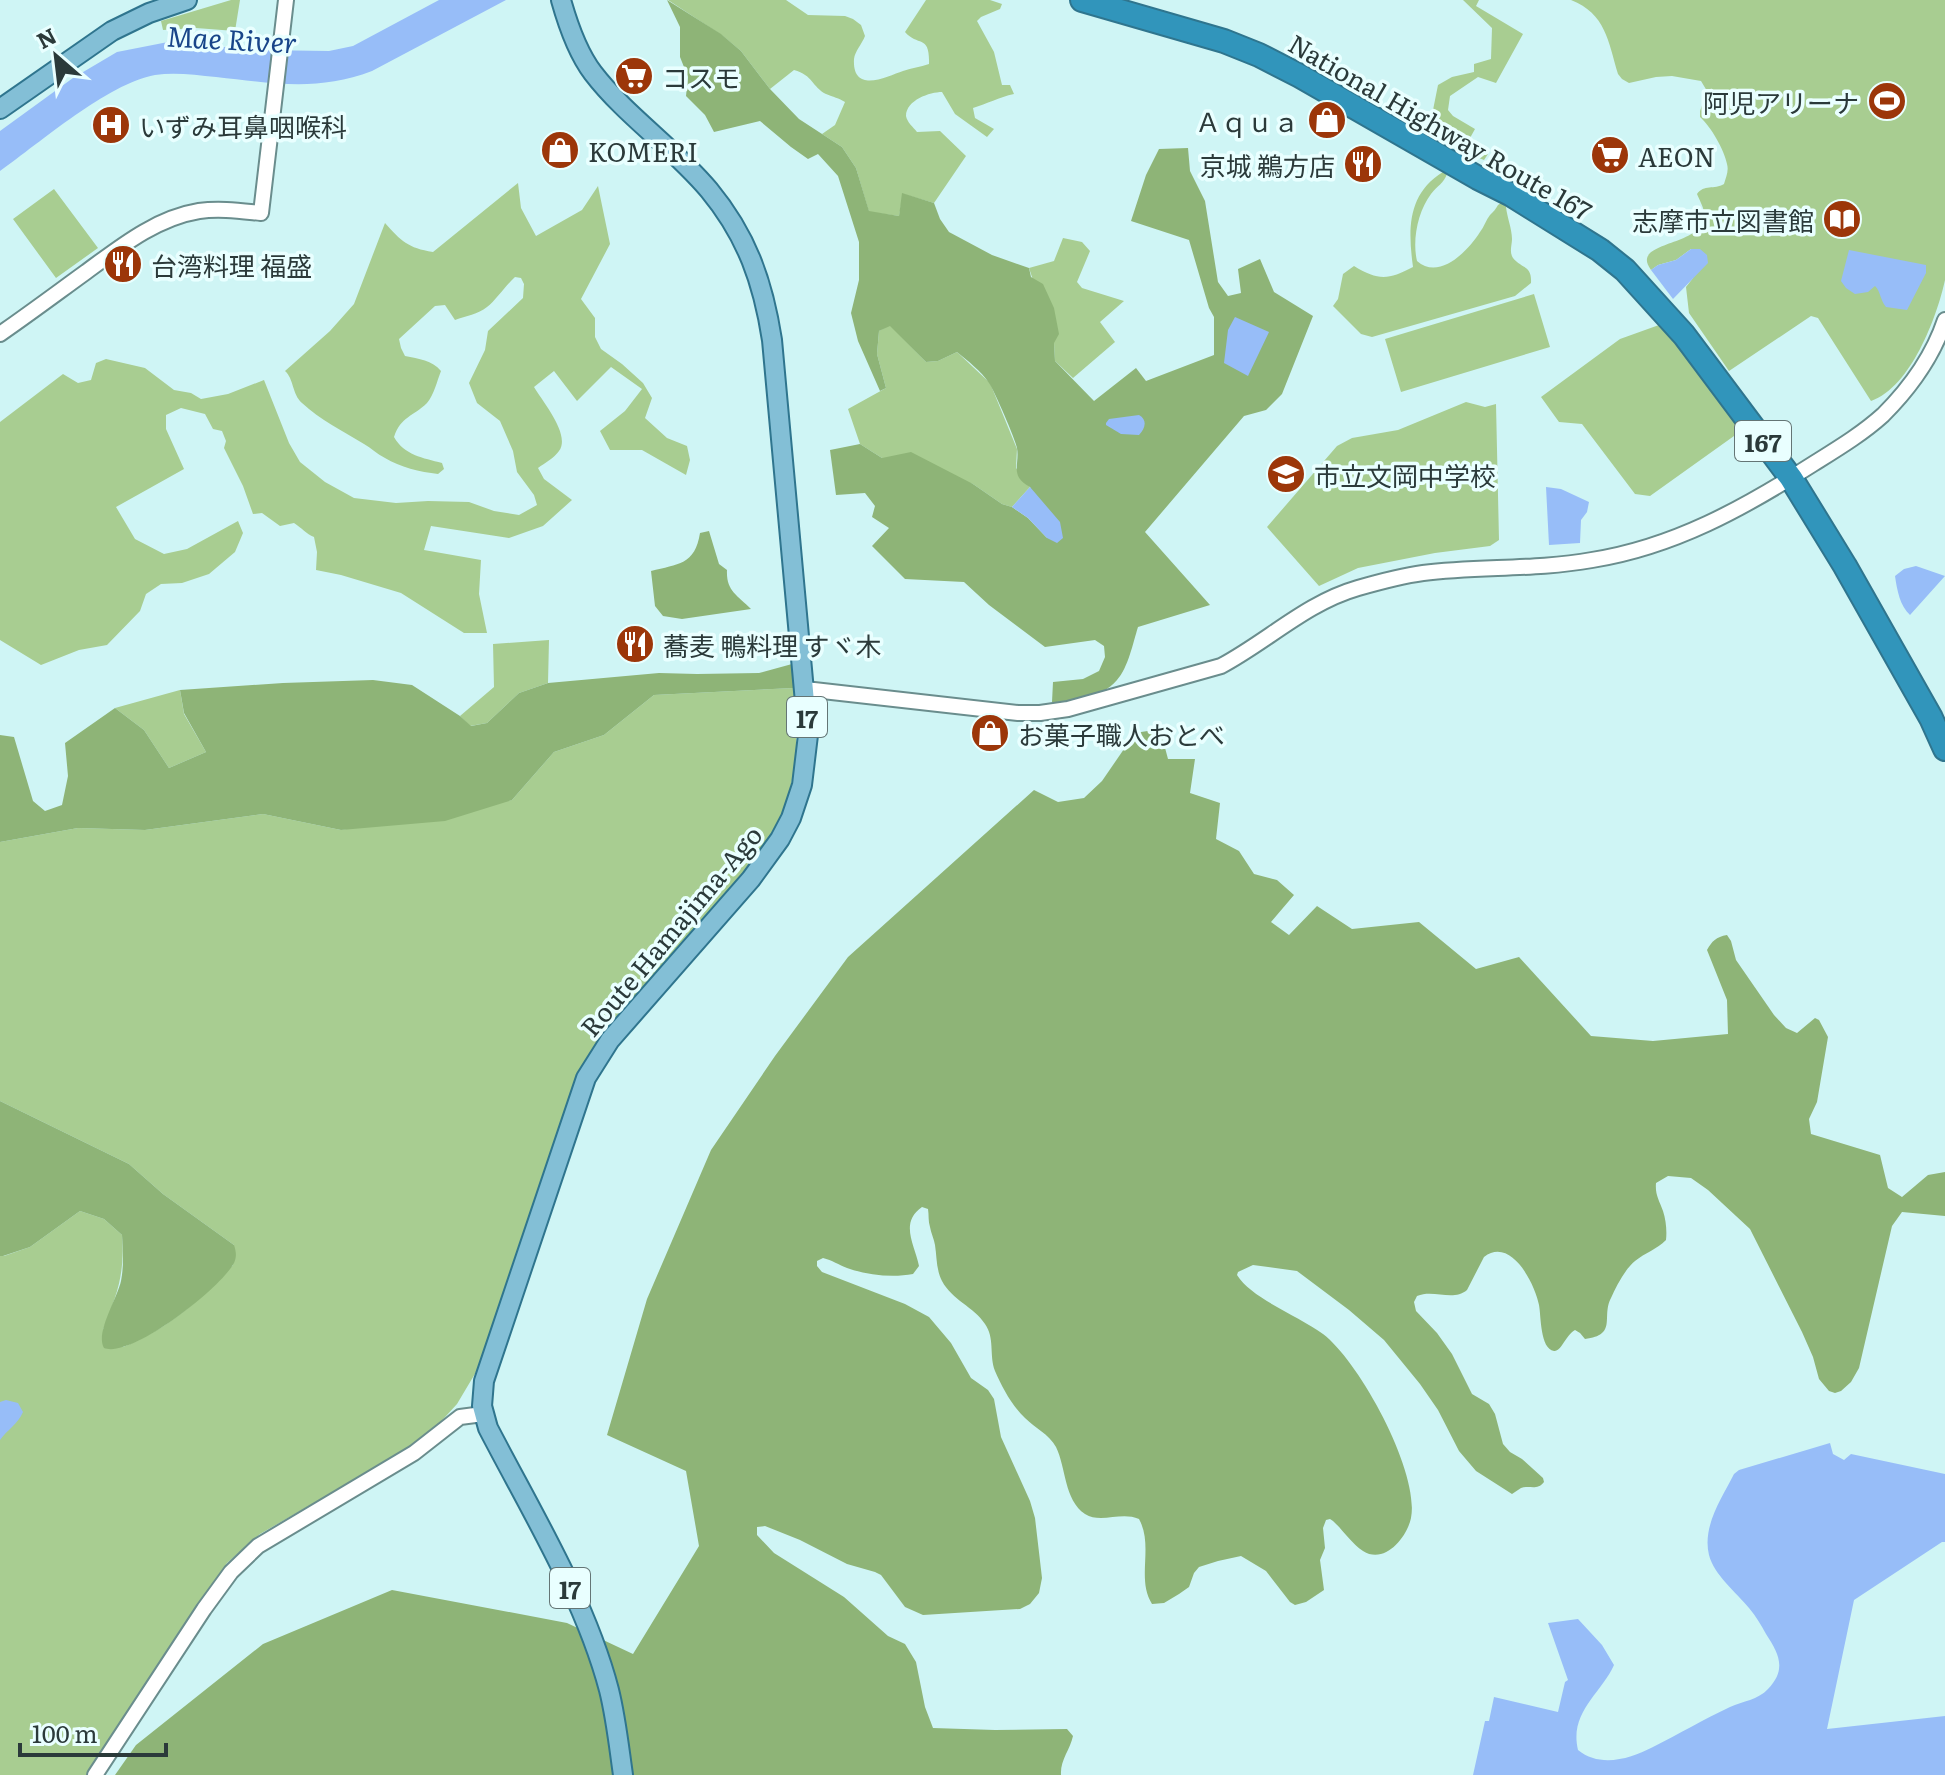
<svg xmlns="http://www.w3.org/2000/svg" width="1945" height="1775" font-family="Literata,'Noto Sans JP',serif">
	<rect width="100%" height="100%" fill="#cff5f5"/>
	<path fill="#a8cd91" d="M 231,0 L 240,0 L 235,31 L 196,28 L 163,30 L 161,21 Z
		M 668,0 L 786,0 L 808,15 L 845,16 L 853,19 L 861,25 L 865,36 C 862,44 855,51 854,59 C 852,95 888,76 903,71 C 912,68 920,67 929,64 C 930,34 918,47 905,32 L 926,0 L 990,0 L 1002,4 L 1000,9 L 981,17 L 977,21 L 994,52 L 1002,85 L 1010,85 L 1014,94 C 999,97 987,104 973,108 L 975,118 L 994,129 L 987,137 L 955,114 L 942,92 C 930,92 906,100 906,116 C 907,122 913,127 917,132 L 940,131 L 966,156 L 934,203 L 903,194 L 899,216 L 869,212 L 856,168 L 842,147 L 822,134 L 835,125 L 845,102 C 839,98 833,97 826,94 C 812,87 813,75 794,70 L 770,89 L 741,51 L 723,36 Z
		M 1463,0 L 1479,0 L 1476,6 L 1523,34 L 1496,83 L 1478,77 L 1450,96 L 1448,110 L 1453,116 L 1475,129 L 1470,138 L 1488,154 L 1484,160 L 1461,151 L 1457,139 L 1439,127 L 1434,138 L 1429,134 L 1429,128 L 1436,118 L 1433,110 L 1438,85 L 1452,77 L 1474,72 L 1474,64 L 1491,59 L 1492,28 Z
		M 1571,0 L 1945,0 L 1945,280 C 1937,317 1911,387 1871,401 L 1818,318 L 1811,316 L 1729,371 L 1689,313 L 1686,287 L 1693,278 L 1691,249 L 1676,260 L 1658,265 L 1651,270 C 1628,239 1709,248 1704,212 C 1703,206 1699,199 1697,194 C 1704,184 1714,190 1724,184 C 1726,177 1729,171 1727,164 C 1724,149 1711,127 1700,117 L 1700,111 L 1707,91 L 1701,81 L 1672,76 L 1656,77 L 1629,83 L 1622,79 L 1618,74 C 1608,41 1606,14 1571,0 Z
		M 1443,172 L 1447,174 C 1444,183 1437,186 1431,194 C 1418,211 1412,240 1417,261 C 1439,281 1468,251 1480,232 C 1484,227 1486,220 1490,215 C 1493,212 1496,209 1498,205 L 1501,203 L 1505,204 L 1506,207 C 1507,217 1512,229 1512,239 C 1512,245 1509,252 1513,258 C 1522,269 1532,265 1531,283 L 1515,296 L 1372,337 L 1361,334 L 1333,306 L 1338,299 L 1343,274 L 1354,266 C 1379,281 1388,280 1413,267 C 1408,230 1407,194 1443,172 Z
		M 518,183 L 521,208 L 536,236 L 582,210 L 598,186 L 610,244 L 581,299 L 595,318 L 595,337 L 601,349 L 622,364 L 643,383 L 652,398 L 645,418 L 667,438 L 687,446 L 690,460 L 686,475 L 642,450 L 610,450 L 600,431 L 625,411 L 642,389 L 611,367 L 577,401 L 554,371 L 534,387 C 543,402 571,435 559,451 C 554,458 545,463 538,468 L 544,479 L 572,500 L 543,526 L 509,538 L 431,526 L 424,550 L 481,560 L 479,594 L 487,633 L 464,633 L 401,593 L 341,575 L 316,570 L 317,552 L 314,537 C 306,534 302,528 294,523 L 280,526 L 262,513 L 253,514 L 243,486 L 224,448 L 226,441 L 222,431 L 213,429 L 205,414 L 181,408 L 166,415 L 166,429 L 184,469 L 116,507 L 135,539 L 164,554 L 187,549 L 238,521 L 243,533 L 235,552 L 209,574 L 182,583 L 161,584 L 146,594 L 140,611 L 107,645 L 79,650 L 41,665 L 0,640 L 0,422 L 63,374 L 78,383 L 91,380 L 96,363 L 106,359 L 145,368 L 174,390 L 191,393 L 201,399 L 228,394 L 264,380 L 289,443 L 300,462 L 325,482 L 354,498 L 396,503 L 428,501 L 469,502 L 494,511 L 519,515 L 537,505 L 534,495 L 517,472 L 513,451 L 500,421 L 477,403 L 469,383 L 485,350 L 488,331 L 523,298 L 524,284 L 521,278 L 515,277 C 505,286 496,300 487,307 C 478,314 466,316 455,320 L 445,305 L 435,306 L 399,339 L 401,348 L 405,356 C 419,359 432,360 441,371 C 437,381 434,395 427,403 C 413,417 401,416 394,437 C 404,455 423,458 442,463 L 444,469 L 438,474 C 420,472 400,467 385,458 C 377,454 371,448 364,444 C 343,431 320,420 302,403 C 292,394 294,379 285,371 L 330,331 L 354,304 L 385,223 C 401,241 408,248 433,252 Z
		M 54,189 L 98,248 L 56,278 L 13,219 Z
		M 1063,238 L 1082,242 L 1090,251 L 1077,282 L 1082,288 L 1124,301 L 1100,322 L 1115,342 L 1073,378 L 1055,361 L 1054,343 L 1029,268 L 1054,261 Z
		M 1534,294 L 1550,347 L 1401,392 L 1385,339 Z
		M 890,325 L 926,362 L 938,361 L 957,352 L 990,383 L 1017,449 L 1016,468 L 1030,487 L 1012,507 L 1002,504 L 973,484 L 882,458 L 860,444 L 848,409 L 886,388 L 877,354 L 879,331 Z
		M 1659,325 L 1672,334 L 1741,431 L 1650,496 L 1635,494 L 1582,424 L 1559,422 L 1541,397 L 1620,339 Z
		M 1466,402 L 1485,407 L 1496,404 L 1499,540 L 1490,546 L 1435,553 L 1358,568 L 1319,586 L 1267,527 L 1337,446 L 1352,438 L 1398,430 Z
		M 549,640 L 548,683 L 519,693 L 487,723 L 470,726 L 460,716 L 494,687 L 493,644 Z
		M 794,688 L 797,756 L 787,803 L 769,845 L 613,1023 L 580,1076 L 479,1367 L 457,1404 L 425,1439 L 260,1534 L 227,1563 L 87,1775 L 0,1775 L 0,1256 L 4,1256 L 30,1247 L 80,1211 L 104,1219 L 122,1235 C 125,1275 117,1294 103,1330 L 123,1347 C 168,1329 200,1300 233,1265 L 234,1245 L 163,1194 L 129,1164 L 0,1101 L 0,842 L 78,828 L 145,830 L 263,814 L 341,830 L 512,800 L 554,752 L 604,735 L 654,695 Z
		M 180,690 L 184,714 L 206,752 L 169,768 L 144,730 L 115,708 Z"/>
	<path fill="#8eb477" d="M 667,0 L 721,34 L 741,51 L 770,89 L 799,119 L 842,147 L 856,168 L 869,211 L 899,216 L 902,193 L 934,203 L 940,219 L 949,232 L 992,255 L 1029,268 L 1031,277 L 1043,284 L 1054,308 L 1059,334 L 1054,343 L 1055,361 L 1094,401 L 1136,368 L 1146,381 L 1214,355 L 1214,317 L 1209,308 L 1189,240 L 1131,221 L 1146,175 L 1159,149 L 1188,148 L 1190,171 L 1205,201 L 1218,282 L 1228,296 L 1241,293 L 1238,269 L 1260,259 L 1274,292 L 1313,316 L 1282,394 L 1266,410 L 1244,416 L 1145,532 L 1210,605 L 1138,627 C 1133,643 1128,668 1117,680 C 1100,699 1075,702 1052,702 L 1053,682 L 1083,679 L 1099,671 L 1105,657 L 1104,646 L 1095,640 L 1045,647 L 989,605 L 964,582 L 905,579 L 872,546 L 889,528 L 872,517 L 875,506 L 865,493 L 836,495 L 830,450 L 860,444 L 882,458 L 911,452 L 973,484 L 1002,504 L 1012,507 L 1028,518 L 1047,538 L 1030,487 C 1009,476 1020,464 1017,448 C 1015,439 995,392 989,383 C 981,371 968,361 957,352 L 938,361 L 926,362 L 890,326 L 879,331 L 877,354 L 886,388 L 880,391 L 858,341 L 851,313 L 859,280 L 859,242 L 838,176 L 818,154 L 808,159 L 791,147 L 760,121 L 714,132 L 705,115 L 686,96 L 688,77 L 680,57 L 680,27 Z
		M 709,531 L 719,564 L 727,570 C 726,591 737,595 751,609 L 682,619 L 663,616 L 655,606 L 651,571 C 678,564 695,565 700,533 Z
		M 792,664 L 794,688 L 654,695 L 604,735 L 554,752 L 512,800 L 445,821 L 341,830 L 263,814 L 145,830 L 78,828 L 0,842 L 0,735 L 14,737 L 33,801 L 45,811 L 62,805 L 68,776 L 65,743 L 115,708 L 144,730 L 169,768 L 206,752 L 184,713 L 180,690 L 283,683 L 373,680 L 412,685 L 460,716 L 471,726 L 487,723 L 519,693 L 548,683 L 659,673 L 697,674 L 759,673 Z
		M 1160,729 L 1168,759 L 1195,759 L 1190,793 L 1220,803 L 1216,839 L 1239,851 L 1254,874 L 1277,880 L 1294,895 L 1271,922 L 1289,935 L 1317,906 L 1352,929 L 1419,922 L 1476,969 L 1519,957 L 1591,1036 L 1653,1041 L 1728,1034 L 1727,1000 L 1707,950 C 1712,941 1716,937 1727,935 L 1731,941 L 1736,960 L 1774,1015 L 1786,1028 L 1797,1033 L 1815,1018 L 1819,1020 L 1828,1037 L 1817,1102 L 1809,1119 L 1811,1134 L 1880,1155 L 1888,1188 L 1902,1197 L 1928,1175 L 1945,1172 L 1945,1216 L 1902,1212 L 1892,1226 L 1859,1368 L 1851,1382 L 1841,1391 L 1835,1393 L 1829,1391 L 1819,1379 L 1813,1357 L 1802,1332 L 1750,1229 L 1708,1190 L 1691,1178 L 1668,1176 L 1656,1183 C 1655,1195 1659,1200 1663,1211 C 1666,1220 1667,1231 1666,1240 C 1657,1249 1645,1253 1635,1261 C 1625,1269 1616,1287 1611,1298 C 1601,1317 1618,1335 1585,1339 L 1580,1333 L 1575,1330 C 1566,1335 1561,1352 1554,1351 C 1540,1349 1541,1315 1539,1305 C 1535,1284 1511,1236 1484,1257 L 1467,1290 C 1453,1302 1434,1289 1417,1296 L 1414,1302 L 1416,1311 L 1437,1333 L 1452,1354 L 1472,1394 L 1489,1404 L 1495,1414 L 1503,1444 L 1510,1452 L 1522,1459 L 1543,1478 L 1544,1482 C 1537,1491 1530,1485 1521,1488 C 1518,1490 1515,1492 1512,1494 L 1476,1471 L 1459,1451 L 1438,1410 L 1420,1384 L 1384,1340 L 1349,1310 L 1297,1271 L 1253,1265 L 1238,1272 L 1237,1275 C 1252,1299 1299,1316 1323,1334 C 1359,1361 1420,1472 1411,1518 C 1407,1537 1385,1565 1363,1551 C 1351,1543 1343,1530 1333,1521 L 1330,1519 L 1326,1520 L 1323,1528 L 1325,1548 L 1320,1560 L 1324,1590 L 1306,1602 L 1295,1605 L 1290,1602 L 1266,1571 L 1241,1556 L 1218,1561 L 1199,1567 L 1194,1573 L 1189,1587 L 1179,1594 L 1164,1603 L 1152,1604 C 1136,1579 1154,1546 1139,1519 C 1121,1511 1101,1524 1085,1514 C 1064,1500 1066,1467 1056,1447 C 1049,1434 1035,1428 1025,1418 C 1012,1406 1002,1387 995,1371 C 989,1355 995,1338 985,1324 C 974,1307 952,1300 942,1281 C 936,1269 937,1258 935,1245 C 934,1239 931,1233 930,1227 C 928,1221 929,1215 928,1209 L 922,1207 C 899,1223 915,1245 919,1266 L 913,1274 C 892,1278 867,1275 847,1268 C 839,1265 832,1260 823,1258 L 817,1261 L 817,1266 L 822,1272 L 905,1304 L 929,1317 L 951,1343 L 971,1378 L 988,1390 L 994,1399 L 1001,1437 L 1030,1501 L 1035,1518 L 1042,1578 L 1039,1593 L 1030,1604 L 1020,1609 L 923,1615 L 905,1607 L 881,1575 L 875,1572 L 847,1564 L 800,1540 L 765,1526 L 757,1527 L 757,1535 L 774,1553 L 844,1597 L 888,1636 L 905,1644 L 916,1662 L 925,1707 L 933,1728 L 995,1730 L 1067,1729 L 1073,1736 C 1070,1750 1060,1760 1061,1775 L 115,1775 L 136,1745 L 263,1644 L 392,1590 L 567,1623 L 633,1654 L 699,1546 L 686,1471 L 607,1435 L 647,1299 L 711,1150 L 775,1056 L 848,957 L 1034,790 L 1058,802 L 1084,798 L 1102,781 L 1135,733 Z
		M 0,1101 L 129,1164 L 163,1194 L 234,1245 C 236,1251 237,1257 234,1263 C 221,1288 131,1359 104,1348 C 95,1333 117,1299 121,1281 C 124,1266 123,1250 122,1235 L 104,1219 L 80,1211 L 30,1247 L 3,1256 L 0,1256 Z"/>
	<path fill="#97bdf8" d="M 439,0 L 506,0 L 372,71 C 317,92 272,83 216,77 C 195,75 175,72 155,75 C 107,84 41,142 0,171 L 0,131 L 73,78 L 117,52 L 168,42 L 258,50 L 329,51 L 353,46 Z
		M 1691,249 L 1700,249 L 1707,255 L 1708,263 L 1673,299 L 1651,270 L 1658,265 L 1676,260 Z
		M 1849,250 L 1926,265 L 1926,273 L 1907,310 L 1886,307 C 1880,300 1881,292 1875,286 L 1868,292 L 1855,294 L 1846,288 L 1841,281 Z
		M 1235,317 L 1269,332 L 1248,376 L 1224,363 L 1228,330 Z
		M 1139,415 C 1148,420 1145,429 1139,435 L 1121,434 L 1106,425 L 1106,423 L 1109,419 Z
		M 1030,487 L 1060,522 L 1063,538 L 1057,543 L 1047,538 L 1028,518 L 1012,507 Z
		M 1546,487 L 1561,489 L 1589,502 L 1587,512 L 1581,520 L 1580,543 L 1549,545 Z
		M 1916,566 L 1945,576 L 1910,615 C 1900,606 1897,590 1895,576 L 1904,569 Z
		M 6,1400 L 18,1403 L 23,1412 C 18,1424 7,1430 0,1440 L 0,1402 Z
		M 1830,1443 L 1833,1454 L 1844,1460 L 1851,1454 L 1945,1474 L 1945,1542 L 1942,1542 L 1854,1600 L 1827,1729 L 1945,1716 L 1945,1775 L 1473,1775 L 1485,1721 L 1489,1721 L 1494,1697 L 1558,1712 L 1565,1682 L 1568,1680 L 1548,1623 L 1578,1619 L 1602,1645 L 1614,1665 C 1601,1694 1569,1712 1578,1750 C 1600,1768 1630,1759 1653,1747 C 1679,1734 1704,1719 1730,1707 C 1743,1701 1758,1700 1768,1689 C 1787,1669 1779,1654 1766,1634 C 1761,1625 1756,1616 1749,1608 C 1736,1592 1714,1575 1709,1555 C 1702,1526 1722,1498 1734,1474 L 1739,1470 Z"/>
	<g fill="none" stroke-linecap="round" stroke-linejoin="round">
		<defs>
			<path id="minor" d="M 0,334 C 29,314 57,293 86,272 C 120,247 156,218 199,211 C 220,208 241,211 261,213 L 286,0
				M 805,689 L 1018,713 L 1040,713 L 1068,709 L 1221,666 C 1268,641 1306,603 1358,588 C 1379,582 1401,576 1423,573 C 1479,566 1536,570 1592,560 C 1674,547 1744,508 1813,464 C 1837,449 1862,434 1883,415 C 1910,388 1933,356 1945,320
				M 95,1775 L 204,1609 L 231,1572 L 258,1546 L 414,1453 L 460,1417 L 483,1414"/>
			<path id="major" d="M 561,0 C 568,25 577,52 593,73 C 625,115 674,148 709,190 C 747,236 763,282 772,340 L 808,735 L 802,785 L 791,818 L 780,839 L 751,879 L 610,1040 L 586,1078 L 484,1381 L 482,1406 L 488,1428 C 531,1511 585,1599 609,1690 C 616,1718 619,1747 623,1775
				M 0,109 L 112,31 L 149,13 L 187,0"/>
			<path id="highway" d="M 1082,0 L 1224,41 L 1259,55 L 1300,76 L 1478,178 L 1510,194 L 1600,250 L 1625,270 L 1684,335 L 1791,478 L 1845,566 L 1931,718 L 1945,749"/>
		</defs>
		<use href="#minor" stroke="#6a8d8d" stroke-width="18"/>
		<use href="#major" stroke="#2f758e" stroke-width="22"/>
		<use href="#highway" stroke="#2f758e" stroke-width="26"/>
		<use href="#minor" stroke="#fff" stroke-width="14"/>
		<use href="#major" stroke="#83bfd6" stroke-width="18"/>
		<use href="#highway" stroke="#3195bb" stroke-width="22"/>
	</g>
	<defs>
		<symbol id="supermarket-disc" viewBox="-11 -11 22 22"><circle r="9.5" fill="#9c3609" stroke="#e9ffff"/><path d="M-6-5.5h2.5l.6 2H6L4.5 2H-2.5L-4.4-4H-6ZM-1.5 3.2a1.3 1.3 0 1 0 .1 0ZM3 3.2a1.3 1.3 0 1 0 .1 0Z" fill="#fff"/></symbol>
		<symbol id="stadium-disc" viewBox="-11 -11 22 22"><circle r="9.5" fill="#9c3609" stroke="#e9ffff"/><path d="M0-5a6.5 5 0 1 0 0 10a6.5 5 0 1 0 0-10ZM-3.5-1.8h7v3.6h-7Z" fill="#fff"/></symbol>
		<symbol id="shop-disc" viewBox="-11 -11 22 22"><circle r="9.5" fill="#9c3609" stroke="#e9ffff"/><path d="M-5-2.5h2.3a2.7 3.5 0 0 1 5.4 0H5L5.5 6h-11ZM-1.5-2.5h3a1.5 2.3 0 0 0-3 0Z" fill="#fff"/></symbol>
		<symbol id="hospital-disc" viewBox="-11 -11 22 22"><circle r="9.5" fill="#9c3609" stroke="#e9ffff"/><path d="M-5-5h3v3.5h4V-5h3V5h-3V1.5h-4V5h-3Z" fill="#fff"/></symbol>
		<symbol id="restaurant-disc" viewBox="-11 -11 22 22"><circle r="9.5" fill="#9c3609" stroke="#e9ffff"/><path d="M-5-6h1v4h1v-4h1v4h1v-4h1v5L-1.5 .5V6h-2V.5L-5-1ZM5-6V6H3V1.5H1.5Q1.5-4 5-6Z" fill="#fff"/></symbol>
		<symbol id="library-disc" viewBox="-11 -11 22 22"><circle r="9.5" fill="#9c3609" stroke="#e9ffff"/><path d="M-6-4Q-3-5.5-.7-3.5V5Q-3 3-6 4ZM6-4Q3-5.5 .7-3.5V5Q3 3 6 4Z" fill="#fff"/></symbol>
		<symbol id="school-disc" viewBox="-11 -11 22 22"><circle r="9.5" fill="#9c3609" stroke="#e9ffff"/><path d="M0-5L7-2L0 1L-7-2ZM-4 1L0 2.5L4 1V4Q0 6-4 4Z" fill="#fff"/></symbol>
	</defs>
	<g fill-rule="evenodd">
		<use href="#supermarket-disc" x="612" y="54" width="44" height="44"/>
		<use href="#stadium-disc" x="1865" y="79" width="44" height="44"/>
		<use href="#shop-disc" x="1305" y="98" width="44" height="44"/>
		<use href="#hospital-disc" x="89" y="103" width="44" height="44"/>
		<use href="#shop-disc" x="538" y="128" width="44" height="44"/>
		<use href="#supermarket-disc" x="1588" y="133" width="44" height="44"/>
		<use href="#restaurant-disc" x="1341" y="142" width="44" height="44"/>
		<use href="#library-disc" x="1820" y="197" width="44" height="44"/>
		<use href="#restaurant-disc" x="101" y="242" width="44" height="44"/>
		<use href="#school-disc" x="1264" y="452" width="44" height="44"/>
		<use href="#restaurant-disc" x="613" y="622" width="44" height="44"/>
		<use href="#shop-disc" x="968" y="711" width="44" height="44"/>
	</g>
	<g text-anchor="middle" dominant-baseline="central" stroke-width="7" stroke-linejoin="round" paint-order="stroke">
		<g fill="#e9ffff" stroke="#647575" stroke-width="2">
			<rect x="1735" y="421" width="56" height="40" rx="6"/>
			<rect x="787" y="697" width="40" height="40" rx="6"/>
			<rect x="550" y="1568" width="40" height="40" rx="6"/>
		</g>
		<g font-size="24" font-weight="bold" fill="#2b3a3a">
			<text x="1763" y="441">167</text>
			<text x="807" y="717">17</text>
			<text x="570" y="1588">17</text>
		</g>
		<g font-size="26" fill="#2b3a3a" stroke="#e9ffff" text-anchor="start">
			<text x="662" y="76">コスモ</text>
			<text x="1859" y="101" text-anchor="end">阿児アリーナ</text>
			<text x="1299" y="120" text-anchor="end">Ａｑｕａ</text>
			<text x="139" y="125">いずみ耳鼻咽喉科</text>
			<text x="588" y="150">KOMERI</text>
			<text x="1638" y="155">AEON</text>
			<text x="1335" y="164" text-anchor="end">京城 鵜方店</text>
			<text x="1814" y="219" text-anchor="end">志摩市立図書館</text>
			<text x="151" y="264">台湾料理 福盛</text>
			<text x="1314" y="474">市立文岡中学校</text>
			<text x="663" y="644">蕎麦 鴨料理 すヾ木</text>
			<text x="1018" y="733">お菓子職人おとべ</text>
		</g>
		<g font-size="26" fill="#2b3a3a" stroke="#e9ffff">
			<text transform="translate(1441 126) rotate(30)">National Highway Route 167</text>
			<text transform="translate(670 930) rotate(-50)">Route Hamajima-Ago</text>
		</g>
		<g font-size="28" font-style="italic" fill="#184589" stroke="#e9ffff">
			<text transform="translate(232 38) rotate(3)">Mae River</text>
		</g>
	</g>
	<g transform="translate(56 56) rotate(332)" stroke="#e9ffff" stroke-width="6" paint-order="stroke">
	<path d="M0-6L14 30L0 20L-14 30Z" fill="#2b3a3a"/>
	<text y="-12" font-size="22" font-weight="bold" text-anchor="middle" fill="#2b3a3a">N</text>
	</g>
	<path d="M20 1743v12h146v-12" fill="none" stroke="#2b3a3a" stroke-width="4"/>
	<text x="32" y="1743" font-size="24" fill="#2b3a3a" stroke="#e9ffff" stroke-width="6" paint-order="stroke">100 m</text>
</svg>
